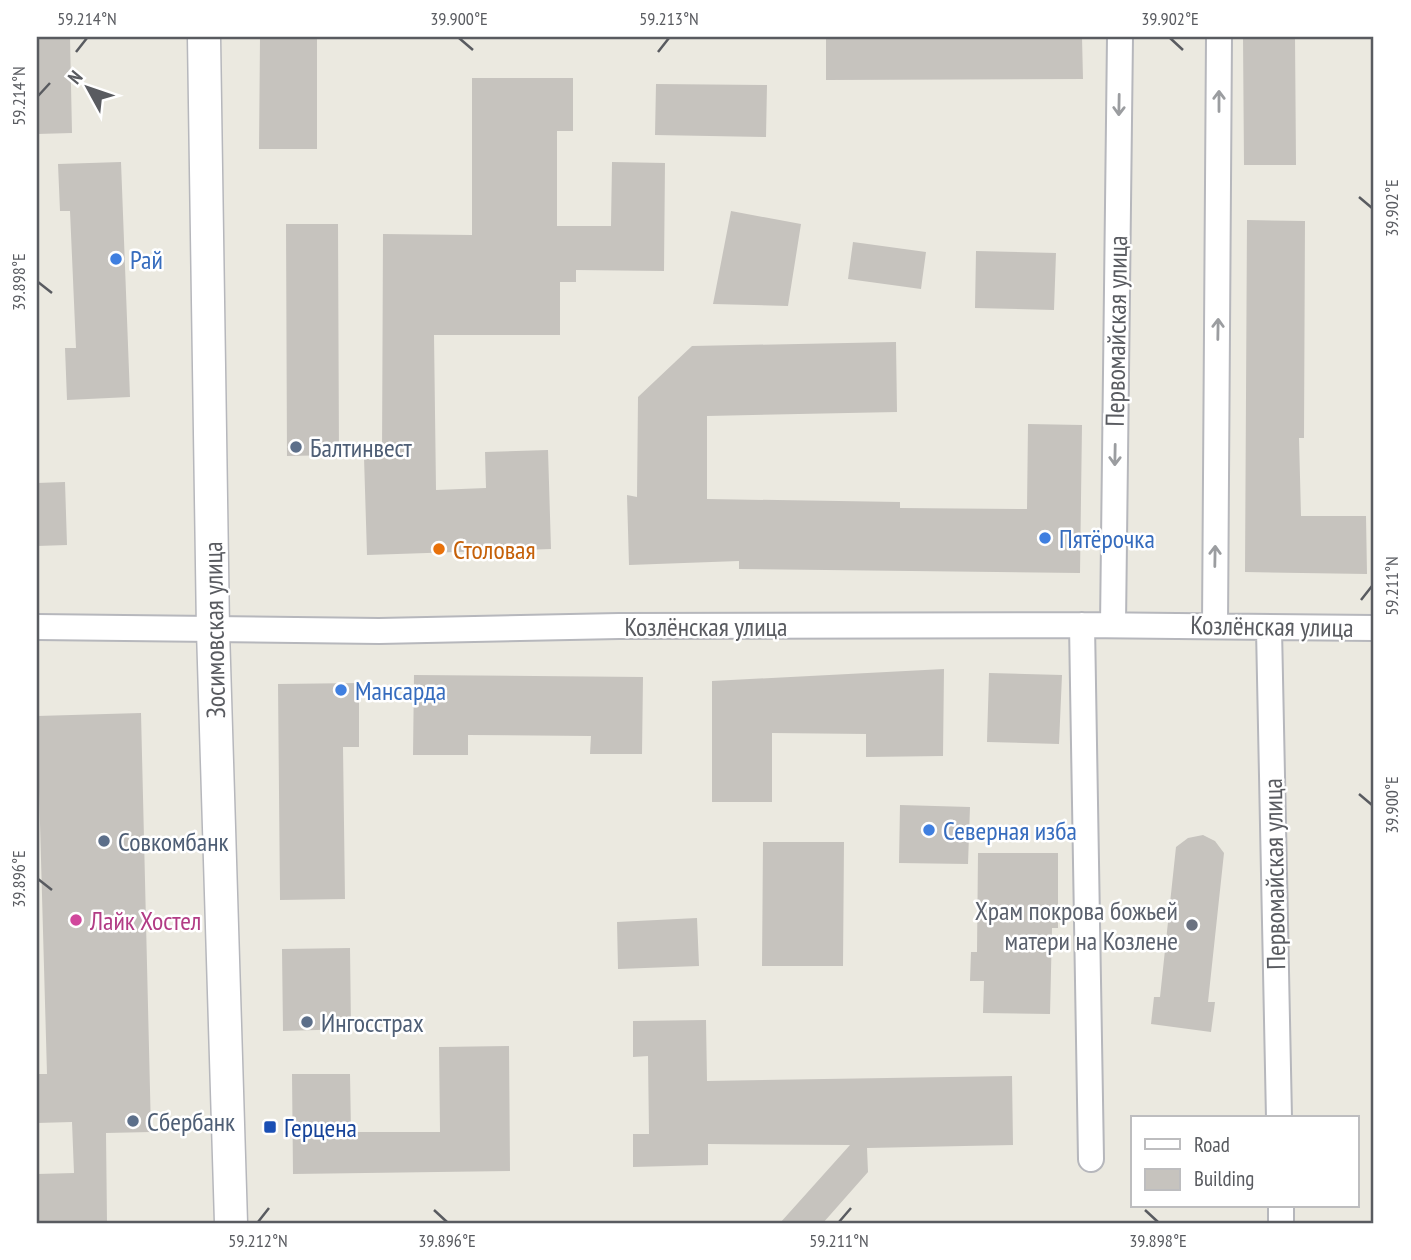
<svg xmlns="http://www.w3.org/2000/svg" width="1411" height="1260" font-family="'PT Sans Narrow',sans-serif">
	<rect width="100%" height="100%" fill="#ebe9e0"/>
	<path fill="#c6c3be" d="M 37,37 L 70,37 L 72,133 L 37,134 Z
		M 260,37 L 317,37 L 317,149 L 259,149 Z
		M 826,37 L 1082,37 L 1083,79 L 826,80 Z
		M 1243,37 L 1295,37 L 1296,165 L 1244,165 Z
		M 472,78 L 573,78 L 573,131 L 557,131 L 557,226 L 611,226 L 612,162 L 665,163 L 664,271 L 576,270 L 576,282 L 560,282 L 560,335 L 434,335 L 436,490 L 486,488 L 485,452 L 548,450 L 551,549 L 367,555 L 364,457 L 382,456 L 383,234 L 472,235 Z
		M 656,84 L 767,85 L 766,137 L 655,135 Z
		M 121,162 L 130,397 L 67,400 L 65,348 L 76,348 L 70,211 L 60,211 L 58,164 Z
		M 731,211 L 801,224 L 788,306 L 713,304 Z
		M 1247,220 L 1305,221 L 1304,438 L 1299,438 L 1301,516 L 1366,516 L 1367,574 L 1245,572 Z
		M 286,224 L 338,224 L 339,455 L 287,456 Z
		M 853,242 L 926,252 L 921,289 L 848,279 Z
		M 976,251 L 1056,253 L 1054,310 L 975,308 Z
		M 896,342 L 897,412 L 707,416 L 707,499 L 900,502 L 900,508 L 1027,509 L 1028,424 L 1082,425 L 1080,573 L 739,569 L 739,561 L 629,565 L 627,495 L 637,497 L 638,397 L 692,346 Z
		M 65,482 L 67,545 L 37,546 L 37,483 Z
		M 944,669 L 943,756 L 866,757 L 866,734 L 772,733 L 772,802 L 712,802 L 712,681 Z
		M 989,673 L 1062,675 L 1059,744 L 987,742 Z
		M 414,675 L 643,677 L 642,754 L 590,754 L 591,736 L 468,735 L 468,755 L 413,755 Z
		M 359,683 L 359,747 L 343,747 L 345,899 L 280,900 L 278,684 Z
		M 141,713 L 151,1132 L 106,1133 L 107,1223 L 37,1223 L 37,1174 L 74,1173 L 72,1122 L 37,1123 L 37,1074 L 47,1074 L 37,716 Z
		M 900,805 L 970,807 L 968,864 L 899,863 Z
		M 1203,835 L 1215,841 L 1224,853 L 1208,1002 L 1215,1002 L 1211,1032 L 1151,1024 L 1154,997 L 1160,997 L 1176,847 L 1188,838 Z
		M 763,842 L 844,842 L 843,966 L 762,966 Z
		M 978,853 L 1058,853 L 1058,928 L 1052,928 L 1050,1014 L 983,1013 L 984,981 L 970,981 L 971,952 L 977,952 Z
		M 697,918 L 699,966 L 618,969 L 617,922 Z
		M 350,948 L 351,1029 L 283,1031 L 282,949 Z
		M 706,1020 L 707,1081 L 1012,1076 L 1013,1145 L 867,1148 L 868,1172 L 823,1223 L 780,1223 L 850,1145 L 708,1144 L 708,1165 L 633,1167 L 633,1134 L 649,1134 L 648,1056 L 633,1057 L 633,1021 Z
		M 509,1046 L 510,1171 L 293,1174 L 292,1074 L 350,1074 L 351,1132 L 440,1132 L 439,1047 Z"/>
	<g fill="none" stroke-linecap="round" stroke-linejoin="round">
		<defs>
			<path id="minor" d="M 1082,625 L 1091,1159
				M 1113,625 L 1120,37
				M 1215,625 L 1219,37
				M 37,627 L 379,631 L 619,626 L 1082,625 L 1374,628
				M 1269,629 L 1279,1118
				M 1281,1206 L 1281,1223"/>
			<path id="tertiary" d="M 204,37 L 213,630 L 231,1223"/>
		</defs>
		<use href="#minor" stroke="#b6b7bc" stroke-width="28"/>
		<use href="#tertiary" stroke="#b6b7bc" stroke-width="35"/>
		<use href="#minor" stroke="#fff" stroke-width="24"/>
		<use href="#tertiary" stroke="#fff" stroke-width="32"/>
	</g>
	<defs><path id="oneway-shaft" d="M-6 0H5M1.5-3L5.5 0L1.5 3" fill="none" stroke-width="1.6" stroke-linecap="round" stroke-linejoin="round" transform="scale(1.75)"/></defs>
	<g stroke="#9b9da0">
		<use href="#oneway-shaft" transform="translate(1219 101) rotate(-90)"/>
		<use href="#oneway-shaft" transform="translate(1119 105) rotate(91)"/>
		<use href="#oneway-shaft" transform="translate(1218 329) rotate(-89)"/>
		<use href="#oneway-shaft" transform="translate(1115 455) rotate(91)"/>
		<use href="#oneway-shaft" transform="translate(1215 556) rotate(-89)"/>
	</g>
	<path fill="none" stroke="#595b60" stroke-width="2.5" d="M 459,38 L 473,50M 1170,38 L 1183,50M 76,52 L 87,38M 658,52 L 669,38M 38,96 L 50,83M 1359,197 L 1372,208M 38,282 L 52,293M 1361,600 L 1372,586M 1359,794 L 1372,805M 38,879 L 52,890M 434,1210 L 447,1222M 1145,1210 L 1158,1222M 258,1222 L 269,1208M 839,1222 L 851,1208"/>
	<g fill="#3f7fe0" stroke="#fff" stroke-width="2.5">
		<circle cx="116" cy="259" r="7"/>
		<circle cx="1045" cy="538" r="7"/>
		<circle cx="341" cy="690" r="7"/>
		<circle cx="929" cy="830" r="7"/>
	</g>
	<g fill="#5c6f8a" stroke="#fff" stroke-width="2.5">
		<circle cx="296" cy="447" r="7"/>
		<circle cx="104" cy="841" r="7"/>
		<circle cx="307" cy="1022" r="7"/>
		<circle cx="133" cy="1121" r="7"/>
	</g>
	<circle fill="#e8710a" stroke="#fff" stroke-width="2.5" cx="439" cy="549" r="7"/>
	<circle fill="#d1479c" stroke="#fff" stroke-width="2.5" cx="76" cy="920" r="7"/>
	<circle fill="#6b7280" stroke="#fff" stroke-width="2.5" cx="1192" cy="925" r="7"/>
	<rect fill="#1a4fb4" stroke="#fff" stroke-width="2.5" x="263" y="1120" width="14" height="14" rx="3.5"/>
	<g text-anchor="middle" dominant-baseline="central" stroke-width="5" stroke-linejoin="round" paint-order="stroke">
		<g font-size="26" fill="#366cbe" stroke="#fff" text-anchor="start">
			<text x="130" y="259">Рай</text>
			<text x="1059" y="538">Пятёрочка</text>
			<text x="355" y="690">Мансарда</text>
			<text x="943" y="830">Северная изба</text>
		</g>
		<g font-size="26" fill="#595b60" stroke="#fff">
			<text transform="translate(1116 331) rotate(-89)">Первомайская улица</text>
			<text x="706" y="626">Козлёнская улица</text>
			<text transform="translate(1272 626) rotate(1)">Козлёнская улица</text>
			<text transform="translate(214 630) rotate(-91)">Зосимовская улица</text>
			<text transform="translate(1274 874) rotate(-91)">Первомайская улица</text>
		</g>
		<g font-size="26" fill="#4e5e75" stroke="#fff" text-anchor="start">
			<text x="310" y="447">Балтинвест</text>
			<text x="118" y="841">Совкомбанк</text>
			<text x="321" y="1022">Ингосстрах</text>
			<text x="147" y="1121">Сбербанк</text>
		</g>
		<g font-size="26" fill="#c56008" stroke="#fff" text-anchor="start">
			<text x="453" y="549">Столовая</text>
		</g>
		<g font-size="26" fill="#5b616d" stroke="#fff" text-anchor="end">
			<text x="1178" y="910">Храм покрова божьей<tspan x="1178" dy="30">матери на Козлене</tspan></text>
		</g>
		<g font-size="26" fill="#b23c85" stroke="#fff" text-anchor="start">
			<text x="90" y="920">Лайк Хостел</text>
		</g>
		<g font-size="26" fill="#164399" stroke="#fff" text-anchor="start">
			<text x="284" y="1127">Герцена</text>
		</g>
	</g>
	<rect width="1411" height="1260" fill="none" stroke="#ffffff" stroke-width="77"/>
	<rect x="1131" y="1116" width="228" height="91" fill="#ffffff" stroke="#bdbdbf" stroke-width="2"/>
	<rect x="1145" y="1139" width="35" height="10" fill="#ffffff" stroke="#bdbdbf" stroke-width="2"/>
	<text x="1194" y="1152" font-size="21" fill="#595b60">Road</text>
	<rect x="1145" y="1169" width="35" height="21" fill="#c6c3be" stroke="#bdbdbf" stroke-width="2"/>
	<text x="1194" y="1186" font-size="21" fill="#595b60">Building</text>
	<g transform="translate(88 88) rotate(310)" stroke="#ffffff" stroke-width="5" paint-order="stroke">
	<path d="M0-5L12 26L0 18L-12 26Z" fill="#595b60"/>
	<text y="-10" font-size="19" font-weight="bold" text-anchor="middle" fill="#595b60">N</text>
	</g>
	<rect x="38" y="38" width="1334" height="1184" fill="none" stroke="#595b60" stroke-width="2.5"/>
	<g font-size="18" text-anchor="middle" fill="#595b60">
		<text x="87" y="25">59.214°N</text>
		<text x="459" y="25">39.900°E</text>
		<text x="669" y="25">59.213°N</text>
		<text x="1170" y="25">39.902°E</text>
		<text transform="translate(19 96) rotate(-90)" y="6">59.214°N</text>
		<text transform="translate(1392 208) rotate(-90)" y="6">39.902°E</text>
		<text transform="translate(19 282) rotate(-90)" y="6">39.898°E</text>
		<text transform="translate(1392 586) rotate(-90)" y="6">59.211°N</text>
		<text transform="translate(1392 805) rotate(-90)" y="6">39.900°E</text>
		<text transform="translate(19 879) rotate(-90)" y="6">39.896°E</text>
		<text x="258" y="1247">59.212°N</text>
		<text x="447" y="1247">39.896°E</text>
		<text x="839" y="1247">59.211°N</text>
		<text x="1158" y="1247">39.898°E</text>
	</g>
</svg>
